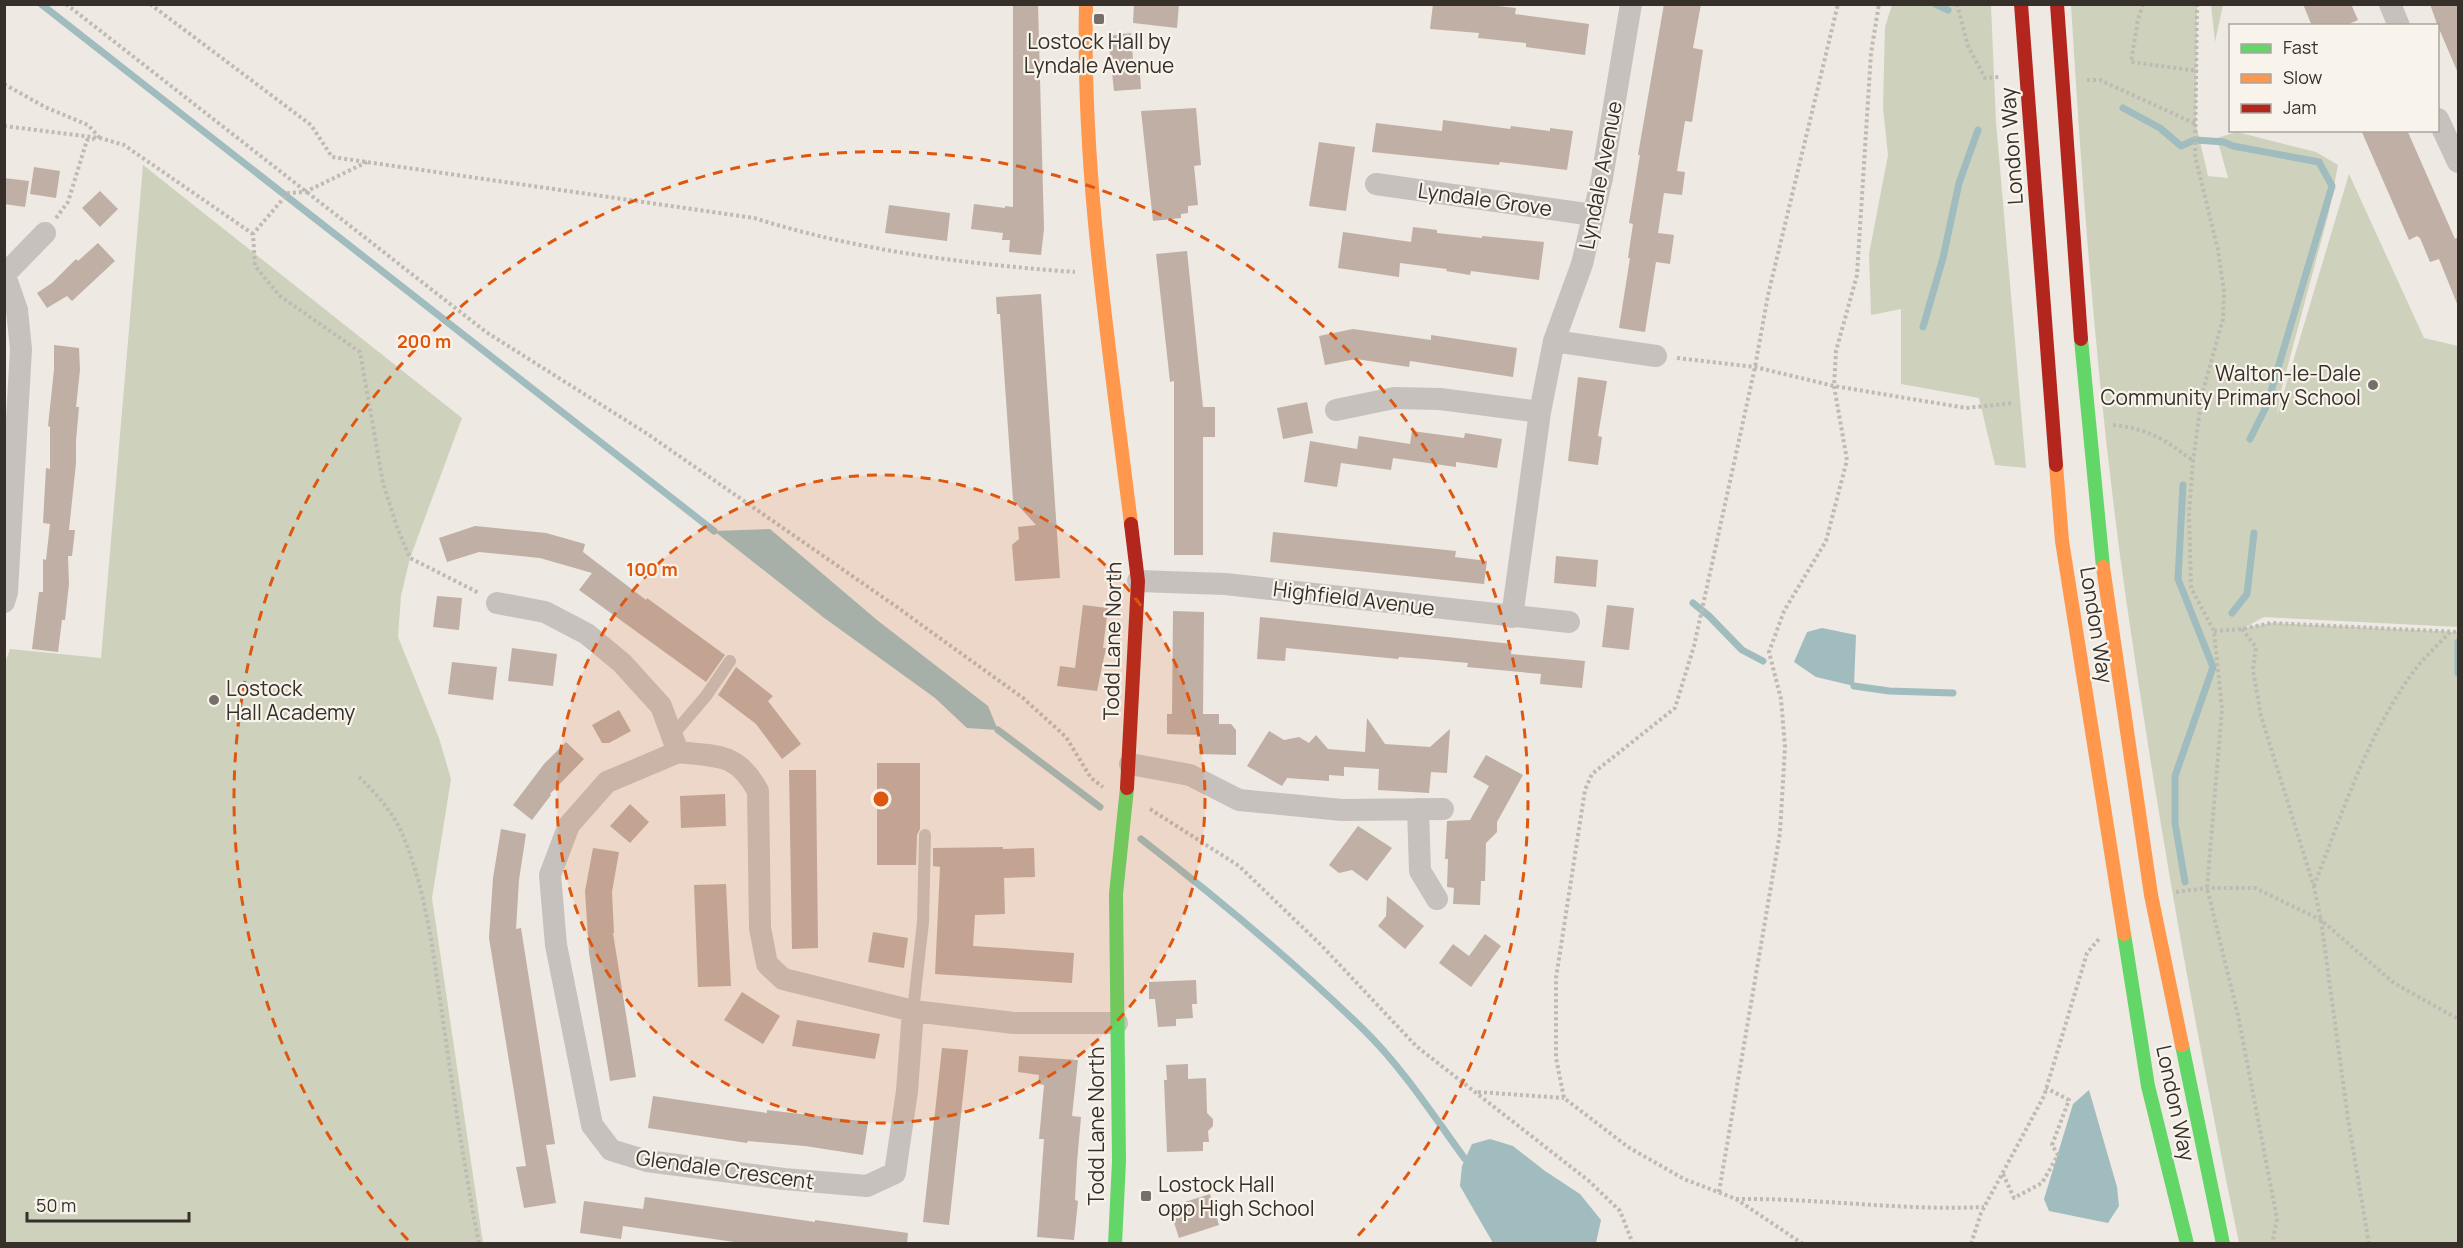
<svg xmlns="http://www.w3.org/2000/svg" width="2463" height="1248" font-family="Manrope,sans-serif">
	<rect width="100%" height="100%" fill="#eee9e2"/>
	<path fill="#ced2bd" d="M 1892,5 L 1991,5 L 1996,122 L 2026,468 L 1995,465 L 1979,398 L 1901,384 L 1901,309 L 1871,315 L 1869,254 L 1888,155 L 1883,108 L 1885,27 Z
		M 2071,5 L 2197,5 L 2196,124 L 2208,176 L 2228,178 L 2217,138 L 2237,132 L 2316,152 L 2338,165 L 2329,212 L 2281,391 L 2277,415 L 2349,174 L 2424,338 L 2458,346 L 2458,627 L 2264,617 L 2244,628 L 2271,623 L 2458,632 L 2458,1243 L 2239,1243 C 2195,1030 2157,815 2126,599 C 2098,402 2083,203 2071,5 Z
		M 2211,5 L 2223,5 L 2215,42 Z
		M 143,165 L 462,418 L 410,558 L 401,596 L 398,637 L 439,738 L 451,779 L 432,898 L 483,1243 L 5,1243 L 5,663 L 10,649 L 101,658 Z"/>
	<path fill="#a0bcbe" d="M 770,529 L 877,620 L 988,706 L 998,730 L 967,728 L 935,698 L 823,617 L 714,531 Z
		M 1822,628 L 1856,635 L 1854,686 L 1816,677 L 1794,662 L 1807,632 Z
		M 2089,1090 L 2117,1187 L 2119,1206 L 2108,1223 L 2049,1211 L 2044,1199 L 2073,1104 Z
		M 1490,1139 L 1513,1146 L 1545,1171 L 1580,1194 L 1601,1220 L 1596,1243 L 1493,1243 L 1460,1186 L 1462,1166 L 1472,1144 Z"/>
	<g fill="none" stroke-linecap="round" stroke-linejoin="round">
		<path stroke="#a0bcbe" stroke-width="7" d="M 41,4 L 714,531
			M 1935,4 L 1948,10
			M 2123,108 L 2160,128 L 2181,146 L 2192,141
			M 2196,140 L 2224,142 L 2233,146 L 2319,162 L 2332,186 L 2267,405 L 2250,439
			M 1923,327 L 1943,258 L 1959,183 L 1978,130
			M 2183,485 L 2178,579 L 2213,667 L 2175,776 L 2175,823 L 2185,882
			M 1693,603 L 1709,616 L 1742,650 L 1763,661
			M 2232,613 L 2247,594 L 2254,533
			M 2458,642 L 2458,673
			M 1854,686 L 1889,691 L 1953,693
			M 998,730 L 1100,807
			M 1141,839 C 1216,897 1295,963 1363,1029 C 1402,1067 1433,1115 1465,1159"/>
	</g>
	<path fill="#c0afa5" d="M 1013,4 L 1038,4 L 1044,229 L 1041,255 L 1009,252 L 1010,240 L 1002,240 L 1003,233 L 971,229 L 974,204 L 1005,208 L 1005,206 L 1013,207 Z
		M 1134,4 L 1179,4 L 1177,28 L 1133,23 Z
		M 1433,4 L 1479,4 L 1516,8 L 1515,14 L 1589,24 L 1585,55 L 1526,47 L 1526,43 L 1478,38 L 1479,33 L 1430,29 Z
		M 1664,4 L 1701,4 L 1693,48 L 1703,50 L 1692,122 L 1685,121 L 1677,171 L 1685,172 L 1682,195 L 1664,193 L 1658,233 L 1674,235 L 1670,264 L 1656,262 L 1645,332 L 1619,328 L 1630,258 L 1628,258 L 1633,224 L 1629,223 L 1640,155 L 1638,155 Z
		M 2303,4 L 2351,4 L 2358,20 L 2344,26 L 2312,26 Z
		M 2430,4 L 2458,4 L 2458,73 L 2437,24 Z
		M 1131,33 L 1133,60 L 1139,60 L 1141,89 L 1114,91 L 1108,36 Z
		M 1196,108 L 1201,165 L 1194,166 L 1198,205 L 1188,206 L 1188,213 L 1181,214 L 1181,218 L 1153,221 L 1141,111 Z
		M 1443,120 L 1510,129 L 1511,126 L 1550,131 L 1550,128 L 1573,131 L 1567,170 L 1500,162 L 1499,165 L 1372,152 L 1376,123 L 1442,131 Z
		M 2361,130 L 2407,130 L 2455,239 L 2458,237 L 2458,306 L 2439,259 L 2430,262 L 2420,238 L 2417,236 L 2409,240 Z
		M 1319,142 L 1355,147 L 1346,211 L 1309,206 Z
		M 34,167 L 60,171 L 56,198 L 30,194 Z
		M 4,178 L 29,181 L 25,207 L 4,204 Z
		M 100,191 L 118,209 L 100,227 L 82,208 Z
		M 889,205 L 950,213 L 947,241 L 885,233 Z
		M 1413,227 L 1437,230 L 1437,233 L 1482,238 L 1482,236 L 1544,242 L 1539,280 L 1471,271 L 1470,275 L 1446,271 L 1447,269 L 1400,263 L 1399,277 L 1338,268 L 1343,232 L 1411,242 Z
		M 98,243 L 115,261 L 72,301 L 67,296 L 47,308 L 37,293 L 52,283 L 76,259 L 78,261 Z
		M 1187,251 L 1203,407 L 1215,407 L 1215,437 L 1203,437 L 1203,555 L 1174,555 L 1174,381 L 1170,382 L 1156,254 Z
		M 1041,294 L 1060,578 L 1015,581 L 1012,545 L 1019,539 L 1018,527 L 1036,525 L 1013,500 L 1000,314 L 997,314 L 996,297 Z
		M 1353,329 L 1431,340 L 1431,335 L 1517,348 L 1513,377 L 1410,361 L 1409,367 L 1356,359 L 1325,365 L 1319,336 Z
		M 54,345 L 79,348 L 80,370 L 76,407 L 79,407 L 76,441 L 76,463 L 69,530 L 75,530 L 72,556 L 68,556 L 69,584 L 65,620 L 62,620 L 58,652 L 32,649 L 39,592 L 43,592 L 43,559 L 46,560 L 50,524 L 43,523 L 46,468 L 50,469 L 50,427 L 48,426 L 54,370 Z
		M 1578,377 L 1607,381 L 1598,436 L 1602,437 L 1598,465 L 1568,461 Z
		M 1307,402 L 1313,433 L 1283,439 L 1277,408 Z
		M 1412,431 L 1464,438 L 1465,433 L 1502,439 L 1497,468 L 1456,462 L 1456,467 L 1393,458 L 1391,470 L 1341,463 L 1337,487 L 1304,482 L 1310,441 L 1357,449 L 1359,436 L 1410,444 Z
		M 475,526 L 546,533 L 585,544 L 583,552 L 646,600 L 647,598 L 725,655 L 706,682 L 579,590 L 592,573 L 540,558 L 479,552 L 447,562 L 439,538 Z
		M 1273,532 L 1456,551 L 1455,557 L 1487,561 L 1484,584 L 1270,562 Z
		M 1556,556 L 1598,560 L 1596,587 L 1554,583 Z
		M 437,596 L 462,598 L 459,630 L 433,627 Z
		M 1083,605 L 1108,608 L 1103,648 L 1106,648 L 1097,691 L 1057,686 L 1060,666 L 1075,668 Z
		M 1607,605 L 1634,608 L 1629,650 L 1602,647 Z
		M 1173,611 L 1204,612 L 1203,714 L 1219,714 L 1219,724 L 1231,724 L 1236,730 L 1236,755 L 1199,754 L 1200,735 L 1167,734 L 1167,714 L 1172,714 Z
		M 1260,617 L 1512,644 L 1511,654 L 1585,661 L 1582,688 L 1540,684 L 1541,674 L 1467,667 L 1468,663 L 1425,659 L 1399,657 L 1398,659 L 1286,648 L 1285,661 L 1257,659 Z
		M 512,648 L 557,654 L 553,686 L 508,681 Z
		M 452,662 L 497,667 L 493,700 L 448,694 Z
		M 736,667 L 773,696 L 768,701 L 801,744 L 782,759 L 756,724 L 718,695 Z
		M 619,710 L 631,731 L 609,743 L 602,743 L 592,725 Z
		M 1367,718 L 1385,744 L 1430,747 L 1450,729 L 1447,773 L 1431,772 L 1429,793 L 1378,790 L 1379,769 L 1344,767 L 1344,776 L 1329,775 L 1329,781 L 1287,778 L 1282,786 L 1247,766 L 1269,731 L 1284,740 L 1299,737 L 1309,743 L 1316,735 L 1328,749 L 1365,752 Z
		M 566,742 L 584,759 L 550,794 L 551,795 L 532,820 L 513,805 L 544,764 Z
		M 1486,755 L 1523,775 L 1497,822 L 1497,832 L 1486,843 L 1485,881 L 1481,881 L 1480,905 L 1453,904 L 1454,888 L 1447,887 L 1448,859 L 1445,859 L 1447,821 L 1470,820 L 1489,786 L 1473,777 Z
		M 877,763 L 920,763 L 920,829 L 917,835 L 916,865 L 877,865 Z
		M 789,770 L 816,770 L 818,948 L 792,949 Z
		M 725,794 L 726,826 L 681,828 L 680,796 Z
		M 630,804 L 649,822 L 630,843 L 610,826 Z
		M 1358,826 L 1392,848 L 1367,881 L 1352,870 L 1339,873 L 1329,865 Z
		M 501,829 L 526,834 L 519,880 L 516,929 L 521,928 L 555,1144 L 546,1145 L 556,1203 L 524,1208 L 516,1167 L 526,1166 L 489,938 L 493,878 Z
		M 1003,847 L 1003,849 L 1034,848 L 1035,877 L 1004,878 L 1005,914 L 975,915 L 973,946 L 1074,953 L 1072,983 L 935,974 L 940,867 L 933,866 L 933,848 Z
		M 593,848 L 619,852 L 612,892 L 614,933 L 613,933 L 636,1077 L 610,1081 L 589,953 L 585,891 Z
		M 726,884 L 731,986 L 698,987 L 694,885 Z
		M 1387,896 L 1424,926 L 1405,949 L 1378,926 L 1386,916 Z
		M 873,932 L 908,938 L 904,968 L 868,962 Z
		M 1485,934 L 1501,946 L 1471,987 L 1439,963 L 1453,944 L 1469,956 Z
		M 1196,980 L 1197,1004 L 1192,1004 L 1193,1018 L 1176,1019 L 1176,1026 L 1158,1027 L 1155,999 L 1149,999 L 1149,982 Z
		M 742,992 L 780,1016 L 763,1044 L 724,1020 Z
		M 797,1020 L 880,1034 L 875,1059 L 792,1046 Z
		M 942,1048 L 968,1050 L 949,1225 L 923,1222 Z
		M 1019,1056 L 1078,1060 L 1072,1116 L 1081,1117 L 1077,1162 L 1075,1200 L 1078,1201 L 1074,1240 L 1037,1237 L 1044,1139 L 1039,1139 L 1044,1085 L 1038,1084 L 1039,1075 L 1018,1072 Z
		M 1188,1064 L 1188,1079 L 1206,1078 L 1207,1113 L 1213,1119 L 1213,1126 L 1208,1131 L 1209,1142 L 1203,1142 L 1203,1151 L 1167,1152 L 1164,1080 L 1167,1080 L 1166,1065 Z
		M 653,1096 L 767,1113 L 767,1110 L 868,1122 L 863,1155 L 805,1146 L 748,1141 L 747,1143 L 648,1128 Z
		M 1210,1194 L 1219,1225 L 1179,1238 L 1169,1207 Z
		M 645,1197 L 815,1222 L 815,1220 L 908,1233 L 907,1244 L 748,1244 L 623,1226 L 621,1239 L 580,1233 L 584,1201 L 643,1209 Z"/>
	<g fill="none" stroke-linecap="round" stroke-linejoin="round">
		<path stroke="#bfbab4" stroke-width="4" stroke-dasharray="3 3" stroke-linecap="butt" d="M 66,4 L 486,332 L 646,433 L 894,605 L 1023,698 L 1066,737 L 1091,778 L 1103,787
			M 150,4 L 311,125 L 332,157 L 754,218 C 859,251 966,264 1075,272
			M 1957,4 L 1968,46 L 1985,78 L 2000,77
			M 2143,4 L 2138,19 L 2131,62 L 2198,71
			M 2197,4 L 2195,156 L 2218,250 L 2224,292 L 2223,319 L 2202,394 L 2193,461 L 2189,513 L 2191,588 L 2214,631 L 2222,709 L 2207,888 L 2238,1015 L 2277,1219 L 2272,1244
			M 2087,80 L 2100,80 L 2196,124
			M 4,84 L 45,107 L 88,125 L 100,138
			M 4,126 L 100,138 L 124,145 L 253,234
			M 367,162 L 305,192 L 288,193 L 253,234 L 255,266 L 280,296 L 360,352 L 383,483 L 398,530 L 410,558 L 479,593
			M 56,218 L 68,202 L 87,140 L 94,139
			M 1677,358 L 1755,367 L 1834,386 L 1966,408 L 2014,403
			M 2113,425 C 2149,429 2164,439 2192,460
			M 2242,629 L 2256,647 L 2253,670 L 2261,716 L 2314,887 L 2321,920 L 2348,1119 L 2369,1244
			M 2214,631 L 2242,629 L 2271,623 L 2458,632
			M 359,777 C 376,793 391,810 401,831 C 426,888 433,952 442,1013 C 453,1090 464,1167 479,1244
			M 1150,809 L 1239,866 L 1322,946 L 1416,1046 L 1589,1181 L 1620,1211 L 1633,1244
			M 2314,886 C 2342,814 2366,738 2411,675 C 2422,659 2438,645 2451,631
			M 2176,892 L 2207,888 L 2255,888 L 2321,920 L 2394,983 L 2458,1019
			M 1478,1092 L 1564,1098
			M 2003,1174 L 2014,1198 L 2042,1183 L 2058,1155 L 2052,1145 L 2069,1100 L 2046,1088
			M 1719,1192 L 1780,833 L 1785,747 L 1781,699 L 1769,652 L 1784,611 L 1826,541 L 1847,460 L 1834,386 L 1836,351 L 1857,275 L 1871,53 L 1879,4
			M 1736,1199 C 1819,1198 1901,1211 1984,1207
			M 1803,1244 L 1736,1199 L 1684,1179 L 1628,1147 L 1564,1098 L 1556,1058 L 1556,978 L 1585,790 L 1592,774 L 1675,708 L 1694,646 L 1755,367 L 1768,295 L 1838,4
			M 1971,1244 L 1981,1213 L 2044,1096 L 2087,953 L 2099,939"/>
		<path stroke="#c6c1bc" stroke-width="12" d="M 672,736 L 706,696 L 730,661
			M 913,1011 L 923,922 L 925,835"/>
		<path stroke="#c6c1bc" stroke-width="22" d="M 2390,4 L 2399,26
			M 2438,119 L 2458,162
			M 1376,184 L 1593,215
			M 4,273 L 17,310 L 21,349 L 7,592 L 4,602
			M 5,274 L 45,233
			M 1554,341 L 1656,356
			M 1336,410 L 1394,398 L 1440,399 L 1540,412
			M 1138,581 L 1225,584 L 1569,622
			M 497,603 L 545,612 L 587,634 L 622,663 L 661,706 L 678,752 C 718,757 737,752 758,791 L 760,928 L 767,964 L 783,979 L 913,1011 L 1014,1023 L 1117,1023
			M 1512,617 L 1540,412 L 1554,341 L 1582,264 L 1602,178 L 1631,4
			M 678,752 L 607,782 L 569,825 L 550,875 L 556,945 L 592,1125 L 611,1150 L 647,1161 L 784,1179 L 867,1186 L 895,1173 L 907,1091 L 913,1011
			M 1130,764 L 1190,775 L 1239,800 L 1342,810 L 1443,809
			M 1418,809 L 1420,871 L 1437,899"/>
		<path stroke="#63d668" stroke-width="14" d="M 2081,339 L 2103,567
			M 2124,934 L 2148,1086 L 2187,1244
			M 2182,1045 L 2223,1244
			M 1115,1244 L 1119,1161 L 1116,894 L 1127,788"/>
		<path stroke="#ff974d" stroke-width="14" d="M 1086,4 C 1082,178 1110,352 1131,524
			M 2056,465 L 2062,541 L 2124,934
			M 2103,567 L 2151,895 L 2182,1045"/>
		<path stroke="#b3261e" stroke-width="14" d="M 2021,4 L 2056,465
			M 2057,4 L 2081,339
			M 1127,788 L 1138,581 L 1131,524"/>
	</g>
	<circle cx="881" cy="799" r="324" fill="#df570e" fill-opacity=".12"/>
	<g fill="none" stroke="#df570e" stroke-width="3" stroke-dasharray="10 8">
		<circle cx="881" cy="799" r="324"/>
		<path d="M408 1240A647 647 0 1 1 1354 1240"/>
	</g>
	<g fill="#77706a" stroke="#f9f4eb" stroke-width="2">
		<rect x="1093" y="13" width="12" height="12" rx="3"/>
		<circle cx="2373" cy="385" r="6"/>
		<circle cx="214" cy="700" r="6"/>
		<rect x="1140" y="1190" width="12" height="12" rx="3"/>
	</g>
	<g text-anchor="middle" dominant-baseline="central" stroke-width="4.5" stroke-linejoin="round" paint-order="stroke">
		<g font-size="21" fill="#372f2a" stroke="#f9f4eb" text-anchor="start">
			<text x="1099" y="41" text-anchor="middle">Lostock Hall by<tspan x="1099" dy="24">Lyndale Avenue</tspan></text>
			<text x="2361" y="373" text-anchor="end">Walton-le-Dale<tspan x="2361" dy="24">Community Primary School</tspan></text>
			<text x="226" y="688">Lostock<tspan x="226" dy="24">Hall Academy</tspan></text>
			<text x="1158" y="1184">Lostock Hall<tspan x="1158" dy="24">opp High School</tspan></text>
		</g>
		<g font-size="21" fill="#372f2a" stroke="#f9f4eb">
			<text transform="translate(2011 146) rotate(-94)">London Way</text>
			<text transform="translate(1600 175) rotate(-79)">Lyndale Avenue</text>
			<text transform="translate(1485 199) rotate(8)">Lyndale Grove</text>
			<text transform="translate(1354 598) rotate(7)">Highfield Avenue</text>
			<text transform="translate(2097 625) rotate(81)">London Way</text>
			<text transform="translate(1112 641) rotate(-89)">Todd Lane North</text>
			<text transform="translate(2176 1103) rotate(78)">London Way</text>
			<text transform="translate(1096 1126) rotate(-90)">Todd Lane North</text>
			<text transform="translate(725 1169) rotate(8)">Glendale Crescent</text>
		</g>
	</g>
	<circle cx="881" cy="799" r="9" fill="#df570e" stroke="#f9f4eb" stroke-width="3"/>
	<g font-size="18" text-anchor="middle" font-weight="bold" fill="#df570e" stroke="#f9f4eb" stroke-width="4.5" stroke-linejoin="round" paint-order="stroke">
		<text x="424" y="348">200 m</text>
		<text x="652" y="576">100 m</text>
	</g>
	<rect width="2463" height="1248" fill="none" stroke="#372f2a" stroke-width="12"/>
	<rect x="2229" y="24" width="210" height="108" fill="#f9f4eb" stroke="#aba59e" stroke-width="1.5"/>
	<rect x="2241" y="44" width="30" height="9" fill="#63d668" stroke="#aba59e" stroke-width="1.5"/>
	<text x="2283" y="54" font-size="18" fill="#372f2a">Fast</text>
	<rect x="2241" y="74" width="30" height="9" fill="#ff974d" stroke="#aba59e" stroke-width="1.5"/>
	<text x="2283" y="84" font-size="18" fill="#372f2a">Slow</text>
	<rect x="2241" y="104" width="30" height="9" fill="#b3261e" stroke="#aba59e" stroke-width="1.5"/>
	<text x="2283" y="114" font-size="18" fill="#372f2a">Jam</text>
	<path d="M27 1212v9h162v-9" fill="none" stroke="#372f2a" stroke-width="3"/>
	<text x="36" y="1212" font-size="18" fill="#372f2a" stroke="#f9f4eb" stroke-width="4.5" paint-order="stroke">50 m</text>
</svg>
